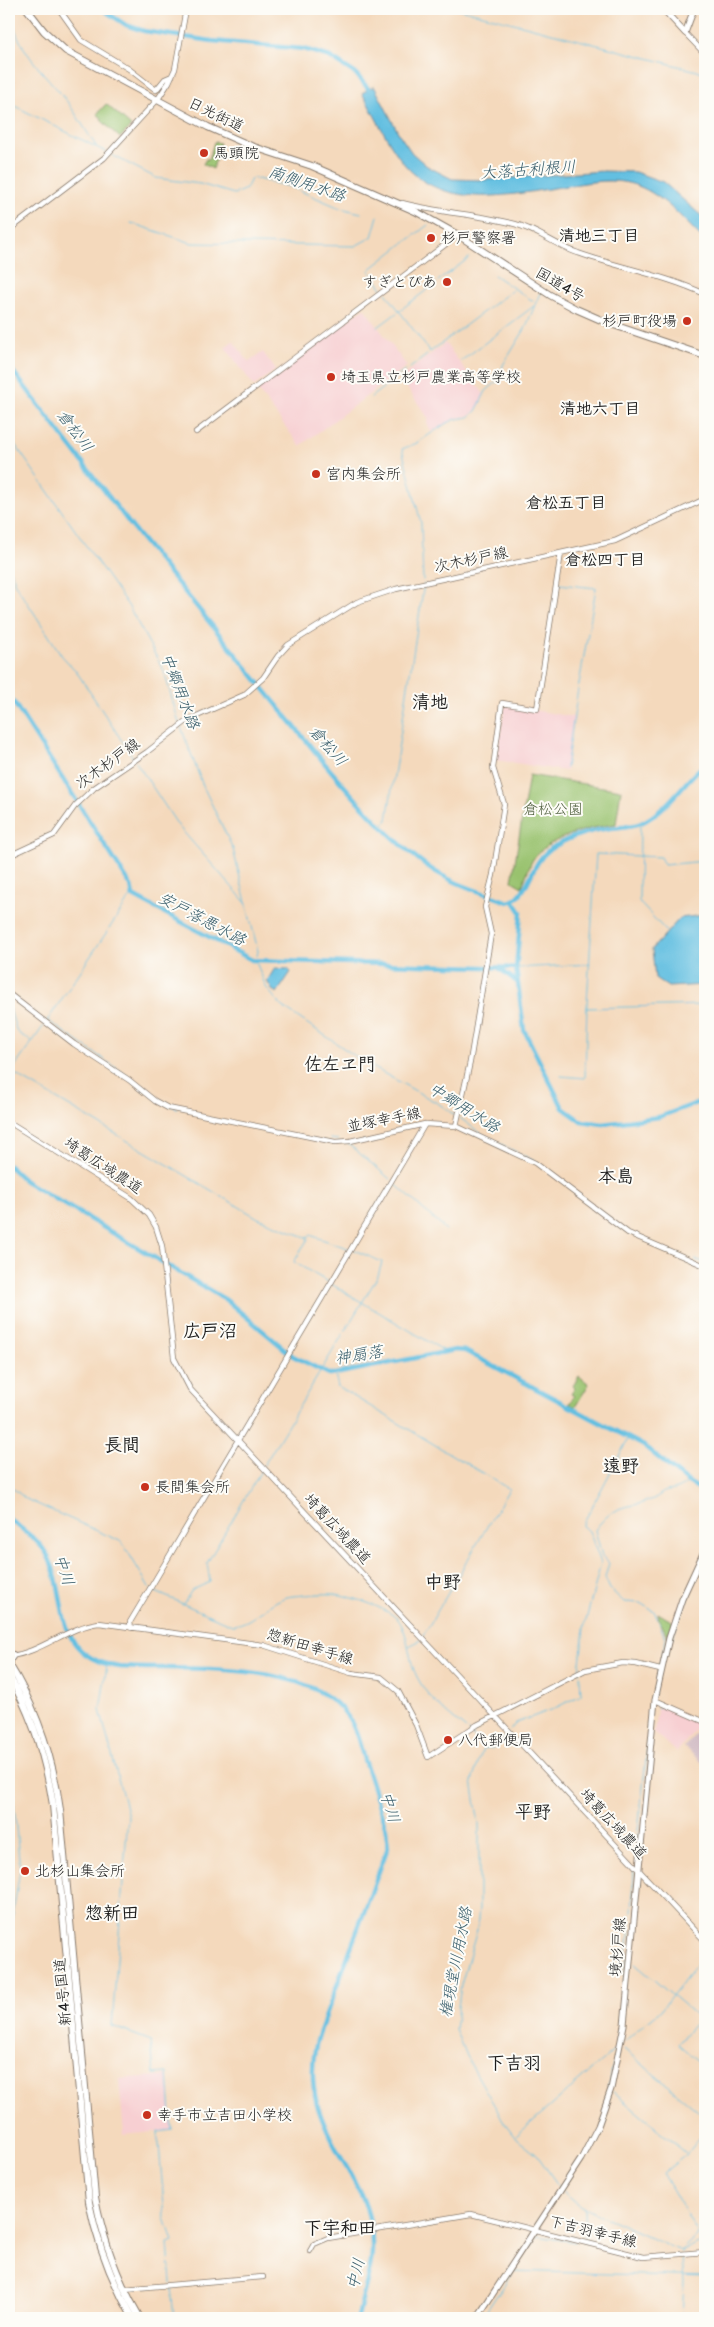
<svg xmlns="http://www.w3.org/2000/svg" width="714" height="2327" font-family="Pangolin,'Klee One',sans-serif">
	<rect width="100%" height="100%" fill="#fdfcf7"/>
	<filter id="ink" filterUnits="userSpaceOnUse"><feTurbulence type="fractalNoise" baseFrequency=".02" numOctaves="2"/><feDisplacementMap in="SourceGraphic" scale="10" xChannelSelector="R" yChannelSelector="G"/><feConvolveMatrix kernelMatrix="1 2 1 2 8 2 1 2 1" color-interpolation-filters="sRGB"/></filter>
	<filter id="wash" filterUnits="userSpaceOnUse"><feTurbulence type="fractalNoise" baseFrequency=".0096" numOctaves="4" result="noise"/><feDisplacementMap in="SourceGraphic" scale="20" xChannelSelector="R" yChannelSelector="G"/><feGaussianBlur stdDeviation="1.12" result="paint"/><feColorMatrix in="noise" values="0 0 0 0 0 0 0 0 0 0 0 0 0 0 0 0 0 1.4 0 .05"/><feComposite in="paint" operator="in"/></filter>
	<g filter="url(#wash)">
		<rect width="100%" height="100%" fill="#f4d9bc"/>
		<path fill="#f7cfd2" d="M 364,308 L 407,366 L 300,446 L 256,388 Z
			M 233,341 L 249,362 L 263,352 L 276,370 L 254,386 L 225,347 Z
			M 445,343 L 484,394 L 480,405 L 471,415 L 456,418 L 431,432 L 427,422 L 429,419 L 400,378 Z
			M 505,705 L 574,717 L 566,771 L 496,760 Z
			M 662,1706 L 701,1723 L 677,1752 L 654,1733 L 657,1709 Z
			M 168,2075 L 172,2130 L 124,2135 L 119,2079 Z"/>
		<path fill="#d2bdc6" d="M 705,1724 L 705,1765 L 684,1747 Z"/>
		<path fill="#99c26e" stroke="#5a6f45" d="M 106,104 L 131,126 L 120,138 L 101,120 L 102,118 L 97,114 Z
			M 214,142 L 220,143 L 213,169 L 203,164 L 206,159 L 209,159 Z
			M 529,775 L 621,790 L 616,824 C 591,827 545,838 532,861 C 528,869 525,879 522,887 L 512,881 Z
			M 579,1376 L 589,1384 L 575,1407 L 569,1404 L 574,1396 L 571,1394 L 575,1388 L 573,1386 Z
			M 658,1613 L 673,1622 L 668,1637 L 659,1620 Z"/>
		<path fill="#63bfe1" stroke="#406e7e" d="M 374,86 L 399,134 L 412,153 L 427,166 L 452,179 L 483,180 L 603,171 L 635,172 L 663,182 L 705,219 L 705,241 C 686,222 664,196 638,186 C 615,177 590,182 567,186 C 514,194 446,212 405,165 C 388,144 376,117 362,93 Z
			M 705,915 L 705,985 L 668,987 L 655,978 L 652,949 L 680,918 Z
			M 275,968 L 288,969 L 291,972 L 277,993 L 272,990 L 267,981 Z"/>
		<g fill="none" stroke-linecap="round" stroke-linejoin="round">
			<path stroke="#63bfe1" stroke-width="1" d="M 11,9 C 13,47 44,72 66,100 C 77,115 86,131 96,146
				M 460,9 L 701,72 L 705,71
				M 9,103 L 106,152
				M 110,154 L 156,178 L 200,184 L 234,194 L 246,189 L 251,179 L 253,178 L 291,187 L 340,208 L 361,213
				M 131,223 L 192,243 L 355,246 L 372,237 L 378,216
				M 407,241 L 428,225
				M 494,275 L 533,301
				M 438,281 L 469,258
				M 383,290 L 369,270 L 406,241
				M 386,293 L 430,352 L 514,289
				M 399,311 L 436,283
				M 378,327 L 398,312
				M 461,361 L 534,306
				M 410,368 L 427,355
				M 371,397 L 406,370
				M 9,436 L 129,607 L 164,671 L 179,723
				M 9,569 L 14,577 L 14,582 L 62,656 L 76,671 L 134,759
				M 423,580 L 421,523 L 402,449 L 417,443 L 445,424 L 456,419 L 469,417 L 476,411 L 486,391 L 500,379 L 503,365 L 525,329 L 540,293
				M 559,584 L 596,588 L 576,701
				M 181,727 L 203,786 L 233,849 L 258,951 L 257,956
				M 136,762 L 179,827 L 247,904
				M 566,768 L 576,703
				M 640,824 L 639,902 L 666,931
				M 383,825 L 387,820 L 424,584
				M 257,964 L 266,987 L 281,1006 L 367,1064 L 439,1104 L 456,1116
				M 516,968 L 590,964
				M 9,1007 L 17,1032 L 32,1042
				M 587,1008 L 705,1005
				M 47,1020 L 119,1070 L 161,1102 L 177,1108
				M 47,1021 L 133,893
				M 11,1072 L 258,1218 L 308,1238 L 310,1235 L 350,1249
				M 9,1075 L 45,1024
				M 561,1076 L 585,1078 L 587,1003 L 596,854 L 660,857 L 664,865 L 705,861
				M 460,1118 L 483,1135 L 536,1162
				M 330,1139 L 338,1140
				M 347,1143 L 390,1179
				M 393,1182 L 446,1230
				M 308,1239 L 294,1262 L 446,1352
				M 696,1260 L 705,1262
				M 335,1374 L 338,1387 L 509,1489 L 423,1636
				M 264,1465 L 378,1276 L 382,1262 L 354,1250
				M 9,1485 L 26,1499 L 122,1542 L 149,1587
				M 699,1567 L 705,1555
				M 151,1590 L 232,1625 C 255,1624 269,1598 293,1596 C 306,1595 321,1593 335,1594 C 350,1596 392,1609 400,1622 C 410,1639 408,1660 417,1677 C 428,1699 447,1714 466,1729
				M 183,1604 L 192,1590 L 210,1582 L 207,1563 L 262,1469
				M 672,1638 L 696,1576
				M 409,1646 L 421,1640
				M 701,1648 L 705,1641
				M 107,1665 L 100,1710 L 128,1816 L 112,2026 L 151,2041 L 154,2074 L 168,2073 L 172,2130 L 158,2132 L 165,2218 L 173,2241 L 168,2243 L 171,2283
				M 659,1667 L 666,1640 L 655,1612 L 640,1603 L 624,1602 L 610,1589 L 605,1578 L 609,1563 L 602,1556 L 595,1530 C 617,1500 626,1511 653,1499 C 658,1497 662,1492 667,1491 C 677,1490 680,1489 688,1482
				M 579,1672 L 584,1628 L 601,1563 L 589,1531 L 582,1526 L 629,1437
				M 654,1694 L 658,1671
				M 657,1708 L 661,1706
				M 694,1715 L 705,1719
				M 510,1730 L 516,1723 L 551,1710 L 581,1695 L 580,1675
				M 469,1731 L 483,1748
				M 484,1748 L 493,1749 L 508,1733
				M 483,1749 L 472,1781 L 479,1824 L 479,1908 L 477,1930 L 461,1985 L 455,2029 L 466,2056 L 504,2122 L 517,2139 L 537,2155 L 560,2188
				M 9,1751 L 20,1870 L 9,1938
				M 638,1831 L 649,1733
				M 636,1859 L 638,1833
				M 632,1913 L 634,1870
				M 635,1964 L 699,2018 L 678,2044 L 705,2067
				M 649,2020 L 660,2011 L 705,1954
				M 618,2040 L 631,1916
				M 625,2041 L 646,2022
				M 624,2049 L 705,2117
				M 608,2087 L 616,2051
				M 613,2092 L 686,2153
				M 516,2136 L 617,2048
				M 563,2191 C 580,2211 605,2216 627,2227 C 646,2235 663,2244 681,2251 L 705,2240
				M 584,2207 L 585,2240
				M 681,2253 L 682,2249 L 698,2235 L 697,2232 L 663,2173 L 687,2154 L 705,2131
				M 513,2271 L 705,2277
				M 171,2287 L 174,2318
				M 486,2318 L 487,2310 L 537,2236 L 575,2242
				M 682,2318 L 684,2282 L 682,2257"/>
			<path stroke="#63bfe1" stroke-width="4.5" d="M 102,9 L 126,25 L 144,31 L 212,41 L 304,49 L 330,57 L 356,74 L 371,92
				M 9,366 L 139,536 L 326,765 C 355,799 393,842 430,868 C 453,884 482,892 508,902 C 529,897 529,865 549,850 C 567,837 589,831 610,828 C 620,827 631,827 641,823 C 667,811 683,782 705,764
				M 9,695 L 131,886 L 133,896 L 252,960 L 516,968
				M 513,900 L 521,912 L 516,969 L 524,1030 L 563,1108 L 581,1121 L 603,1124 L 659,1117 L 705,1100
				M 499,968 L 517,982
				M 9,1166 L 25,1181 L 226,1300 L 293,1356 L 329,1374 L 335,1374 L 455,1350 L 465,1351 L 644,1446 L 688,1482 L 705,1492
				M 9,1519 C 23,1530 39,1540 48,1556 C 71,1602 49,1655 119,1667 C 182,1671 310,1658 348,1717 C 357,1730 360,1746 364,1760 C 372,1783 379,1806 386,1829 L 388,1847 L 319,2034 C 303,2085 320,2122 346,2166 C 356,2184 366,2201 370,2222 C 377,2263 365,2280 358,2318"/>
		</g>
	</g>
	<g filter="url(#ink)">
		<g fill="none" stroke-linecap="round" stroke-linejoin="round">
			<defs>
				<path id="secondary" d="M 59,9 L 81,40 L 129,69 L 156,90 L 165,79 L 172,76
					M 685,33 L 705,54
					M 402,203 C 439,213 478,214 515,224 C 538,230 556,246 578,253 C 620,268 665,275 705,294
					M 9,230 L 104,158 L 158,99 L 169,82 L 175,69 L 186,9
					M 196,432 L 458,235
					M 9,856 L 54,835 L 75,806 L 94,788 L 147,752 L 188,720 L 244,695 L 263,678 L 278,656 L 288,645 L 357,602 L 396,589 L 615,541 L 705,499
					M 9,994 L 74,1044 L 129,1080 L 155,1101 L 168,1108 L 335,1142 L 350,1141 L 425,1124 L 456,1126 L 535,1163 L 628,1233 L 705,1266
					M 9,1122 L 131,1198 L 149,1215 L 156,1227 L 162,1246 L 174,1358 L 190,1389 L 705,1941
					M 456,1126 L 470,1062 L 491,934 L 485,907 L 493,875 L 504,804 L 493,768 L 502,703 L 537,709 L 561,553
					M 131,1628 L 130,1622 L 148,1592 L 425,1124
					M 9,1656 C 41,1653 67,1627 99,1623 L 263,1645 L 351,1673 L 381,1677 L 398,1691 L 416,1725 L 428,1757 L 477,1725 L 585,1670 L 623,1663 L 636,1664 L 660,1670
					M 655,1700 L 705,1722
					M 310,2251 L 314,2244 L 328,2238 L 471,2214 L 643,2257 L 705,2252
					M 124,2289 L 263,2277"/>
				<path id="primary" d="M 663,9 L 685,33 L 694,9
					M 477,2318 L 581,2159 L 598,2126 L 611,2089 L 624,2025 L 655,1700 L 669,1638 L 682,1599 L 705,1549"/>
				<path id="highway" d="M 27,9 L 44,31 L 66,51 L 208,127 L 251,146 L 312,166 L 415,211 L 458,235 L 550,295 L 576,309 L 608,323 L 705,356
					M 9,1664 C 37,1709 53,1758 60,1810 L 95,2197 C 103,2240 118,2281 140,2318
					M 10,1666 L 10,1660 L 13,1655
					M 9,1676 C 33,1716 46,1760 53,1805 L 89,2202 C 97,2243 112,2282 133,2318"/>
			</defs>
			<use href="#secondary" stroke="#887a6c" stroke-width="6"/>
			<use href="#primary" stroke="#887a6c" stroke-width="7"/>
			<use href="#highway" stroke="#887a6c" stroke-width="8"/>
			<use href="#secondary" stroke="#fff" stroke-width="4.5"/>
			<use href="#primary" stroke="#fff" stroke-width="5"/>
			<use href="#highway" stroke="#fff" stroke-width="6"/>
		</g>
	</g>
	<g fill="#c8321e" stroke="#fdfcf7" stroke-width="2">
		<circle cx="204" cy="153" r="5"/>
		<circle cx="431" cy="238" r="5"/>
		<circle cx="447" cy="282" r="5"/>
		<circle cx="687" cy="321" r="5"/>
		<circle cx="331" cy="377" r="5"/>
		<circle cx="316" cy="474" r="5"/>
		<circle cx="145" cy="1487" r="5"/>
		<circle cx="448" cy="1740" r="5"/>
		<circle cx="25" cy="1871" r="5"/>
		<circle cx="147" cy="2115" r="5"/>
	</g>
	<g text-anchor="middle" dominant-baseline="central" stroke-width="4" stroke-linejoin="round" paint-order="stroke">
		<g font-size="15" fill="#1c1c1c" stroke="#fdfcf7">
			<text transform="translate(216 115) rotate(26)">日光街道</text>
			<text transform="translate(560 285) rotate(30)">国道4号</text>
			<text transform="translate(471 560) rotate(-12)">次木杉戸線</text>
			<text transform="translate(108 764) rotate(-36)">次木杉戸線</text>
			<text transform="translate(384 1120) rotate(-11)">並塚幸手線</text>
			<text transform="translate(103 1166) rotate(33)">埼葛広域農道</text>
			<text transform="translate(337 1529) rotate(47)">埼葛広域農道</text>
			<text transform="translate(310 1647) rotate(17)">惣新田幸手線</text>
			<text transform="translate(613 1824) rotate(47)">埼葛広域農道</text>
			<text transform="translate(618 1947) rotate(-85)">境杉戸線</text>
			<text transform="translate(63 1992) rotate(-95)">新4号国道</text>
			<text transform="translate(593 2232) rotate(14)">下吉羽幸手線</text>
		</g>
		<g font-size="15" fill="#1c1c1c" stroke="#fdfcf7" text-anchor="start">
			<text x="214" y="153">馬頭院</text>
			<text x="441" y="238">杉戸警察署</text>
			<text x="437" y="282" text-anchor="end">すぎとぴあ</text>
			<text x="677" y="321" text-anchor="end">杉戸町役場</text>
			<text x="341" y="377">埼玉県立杉戸農業高等学校</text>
			<text x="326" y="474">宮内集会所</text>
			<text x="155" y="1487">長間集会所</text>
			<text x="458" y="1740">八代郵便局</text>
			<text x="35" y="1871">北杉山集会所</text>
			<text x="157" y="2115">幸手市立吉田小学校</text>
		</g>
		<g font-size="15" fill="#4e5e3d" stroke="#fdfcf7">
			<text x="553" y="809">倉松公園</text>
		</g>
		<g font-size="16" font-style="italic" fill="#385d6b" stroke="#fdfcf7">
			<text transform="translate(528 170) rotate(-4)">大落古利根川</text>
			<text transform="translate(307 184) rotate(19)">南側用水路</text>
			<text transform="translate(75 431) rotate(53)">倉松川</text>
			<text transform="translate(180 691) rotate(69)">中郷用水路</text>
			<text transform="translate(328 746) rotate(49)">倉松川</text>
			<text transform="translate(202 919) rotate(28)">安戸落悪水路</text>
			<text transform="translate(464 1108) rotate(32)">中郷用水路</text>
			<text transform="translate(359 1355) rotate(-9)">神扇落</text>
			<text transform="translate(64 1570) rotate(72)">中川</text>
			<text transform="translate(390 1807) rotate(74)">中川</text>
			<text transform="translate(456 1962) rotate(-79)">権現堂川用水路</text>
			<text transform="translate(356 2274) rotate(-76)">中川</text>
		</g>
		<g font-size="16" font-weight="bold" fill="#1c1c1c" stroke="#fdfcf7">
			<text x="599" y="236">清地三丁目</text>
			<text x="600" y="409">清地六丁目</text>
			<text x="566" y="503">倉松五丁目</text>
			<text x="605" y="560">倉松四丁目</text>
		</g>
		<g font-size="18" font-weight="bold" fill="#1c1c1c" stroke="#fdfcf7">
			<text x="430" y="702">清地</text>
			<text x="340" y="1064">佐左ヱ門</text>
			<text x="616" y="1176">本島</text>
			<text x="210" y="1331">広戸沼</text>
			<text x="122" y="1445">長間</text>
			<text x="621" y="1466">遠野</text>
			<text x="443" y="1582">中野</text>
			<text x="533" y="1812">平野</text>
			<text x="112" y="1913">惣新田</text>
			<text x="514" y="2063">下吉羽</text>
			<text x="340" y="2228">下宇和田</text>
		</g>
	</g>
	<rect width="714" height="2327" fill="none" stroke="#fdfcf7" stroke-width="30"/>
</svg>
